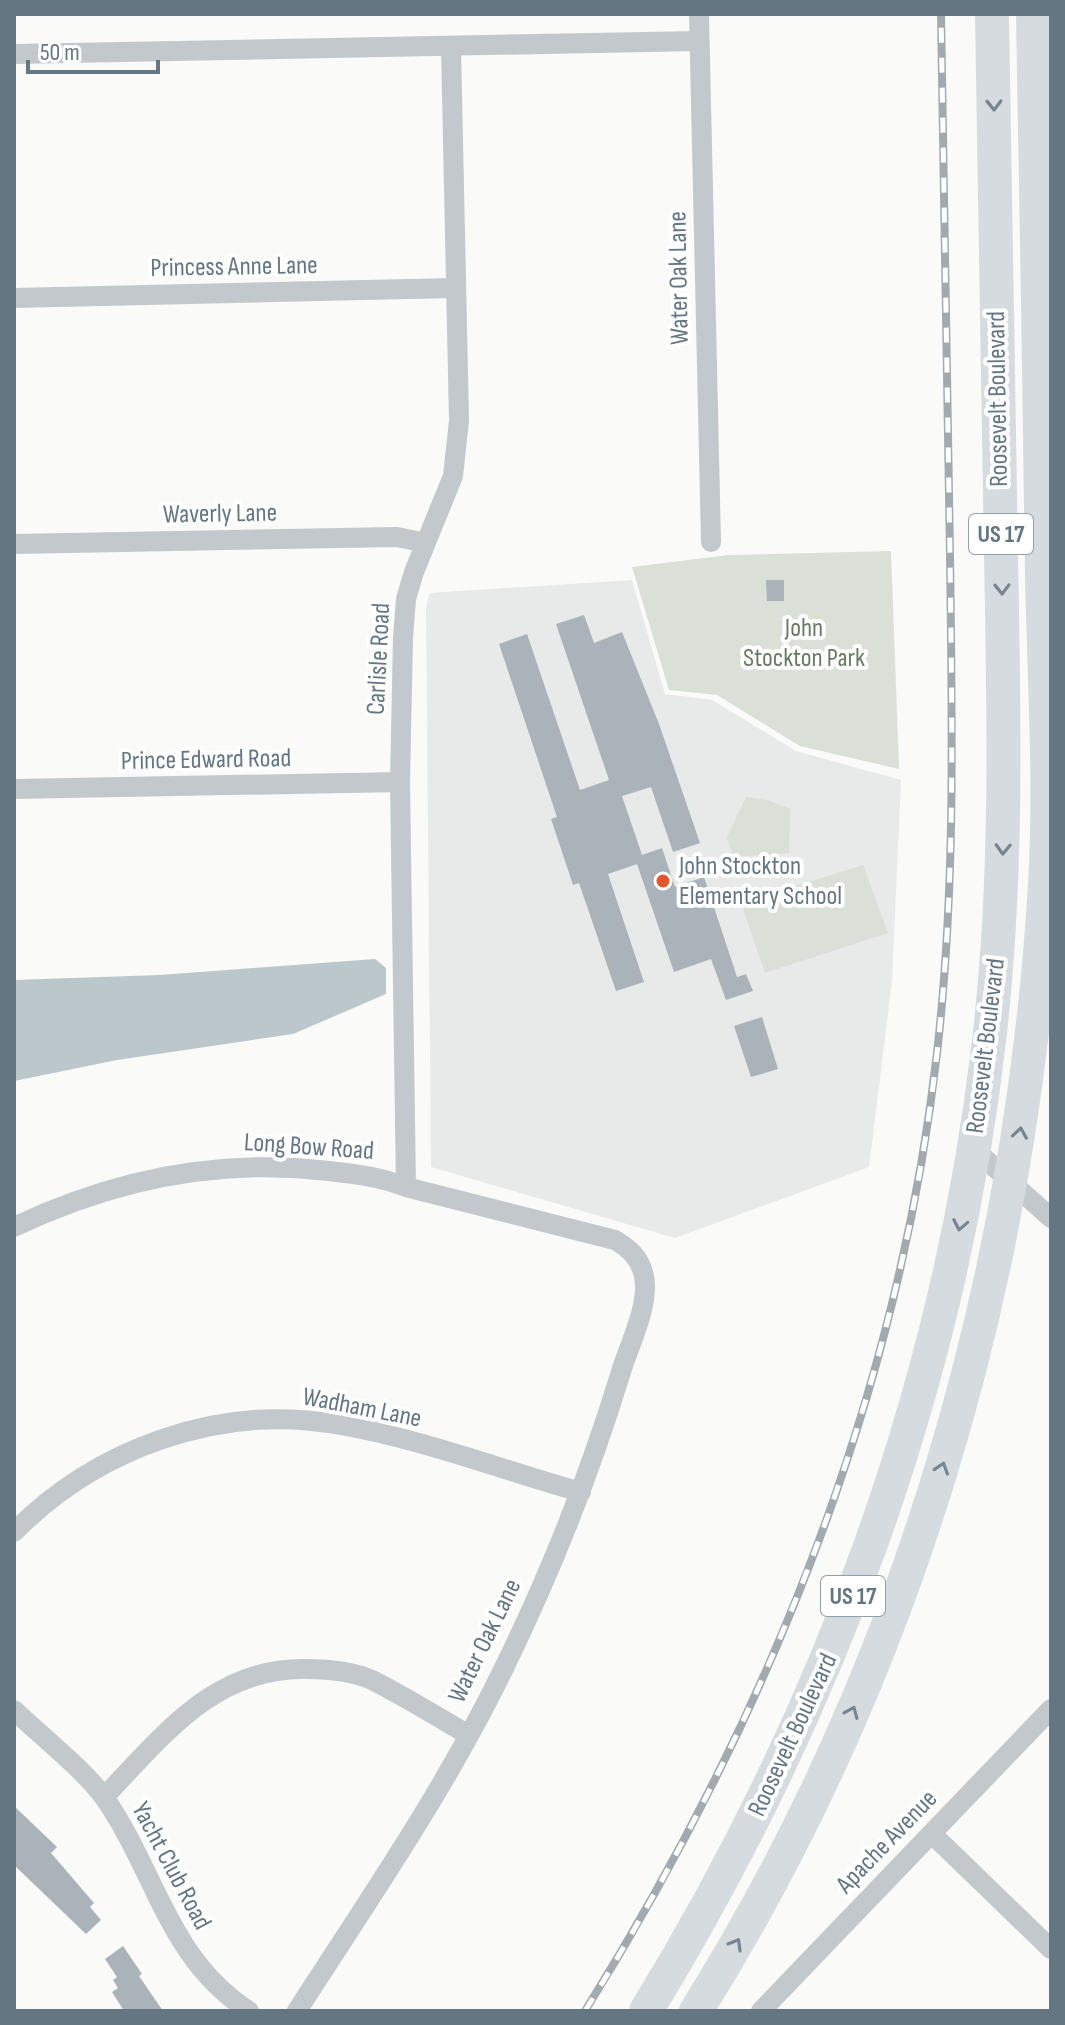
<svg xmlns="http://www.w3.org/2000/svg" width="1065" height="2025" font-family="'Sofia Sans Condensed',sans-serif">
	<rect width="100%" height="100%" fill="#fafaf8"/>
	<path fill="#e8e9e9" d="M 632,580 L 665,694 L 712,700 L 796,751 L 901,780 L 892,981 L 869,1167 L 675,1238 L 431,1167 L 426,607 L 430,593 Z"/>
	<path fill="#dadfd7" d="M 891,551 L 899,769 L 800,746 L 717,695 L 669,690 L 632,567 L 729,555 Z
		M 746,797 L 768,800 L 790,809 L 789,853 L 733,857 L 727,837 Z
		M 863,865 L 888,933 L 765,973 L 741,903 Z"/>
	<path fill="#bbc7cb" d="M 375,959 L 386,968 L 386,994 L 293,1034 L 117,1060 L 14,1081 L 14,980 L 160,975 Z"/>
	<path fill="#aab3b9" d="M 766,580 L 784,580 L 784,601 L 767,601 Z
		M 584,615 L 594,643 L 622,632 L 659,724 L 700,843 L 673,852 L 651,787 L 622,796 L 642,855 L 662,848 L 675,887 L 704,877 L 737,977 L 746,974 L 753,991 L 726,1000 L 711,959 L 674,972 L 637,864 L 608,874 L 644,982 L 616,991 L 579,883 L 573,885 L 551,819 L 557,817 L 499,644 L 527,634 L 580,790 L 609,780 L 556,624 Z
		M 762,1017 L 778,1069 L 751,1077 L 734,1026 Z
		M 14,1806 L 57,1847 L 51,1853 L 94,1903 L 90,1907 L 101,1920 L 86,1934 L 14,1865 Z
		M 123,1946 L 142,1974 L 139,1976 L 163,2011 L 124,2011 L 112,1992 L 118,1988 L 113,1980 L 117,1977 L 105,1959 Z"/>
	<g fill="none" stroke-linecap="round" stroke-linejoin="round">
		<path stroke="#c3c8cc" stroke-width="20" d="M 699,14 L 711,542
			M 14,54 L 699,41
			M 14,298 L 455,288
			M 14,544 L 397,537 L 426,543
			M 14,789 L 400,782
			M 974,1149 L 1051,1218
			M 406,1187 L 400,782 L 403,638 L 406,599 L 414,572 L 453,476 L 459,421 L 451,47
			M 14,1227 C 113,1180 220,1158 329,1171 C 356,1174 381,1177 406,1187 L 615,1240 C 630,1249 640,1258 644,1276 C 650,1306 628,1347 620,1375 C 589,1476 550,1574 504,1668 C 446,1788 369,1899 297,2011
			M 14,1532 C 96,1449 218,1404 335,1424 C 419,1438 499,1469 581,1492
			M 14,1710 C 41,1736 86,1771 106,1800 C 157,1875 168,1958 249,2011
			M 104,1797 C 162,1737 214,1667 306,1669 C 328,1669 352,1671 372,1680 C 404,1696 436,1716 467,1734
			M 932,1834 L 1051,1949
			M 761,2011 L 1051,1709"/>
		<path stroke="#d6dbdf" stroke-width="34" d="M 646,2011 C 828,1714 949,1387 989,1041 C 1008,879 1004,716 1001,554 C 998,374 995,194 992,14
			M 696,2011 C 908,1673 1021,1282 1045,885 C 1051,782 1044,677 1042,574 C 1039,387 1037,201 1033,14"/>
		<defs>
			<path id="rail" d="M 585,2011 C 767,1719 898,1397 937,1053 C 956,887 952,721 950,555 C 947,374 944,194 941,14"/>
		</defs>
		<use href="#rail" stroke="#a2aab0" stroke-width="8"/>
		<use href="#rail" stroke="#fff" stroke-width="5" stroke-dasharray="15" stroke-linecap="butt"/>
	</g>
	<defs><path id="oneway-chevron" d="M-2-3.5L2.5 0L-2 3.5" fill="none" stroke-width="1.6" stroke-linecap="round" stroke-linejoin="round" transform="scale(2)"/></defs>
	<g stroke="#768591">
		<use href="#oneway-chevron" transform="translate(994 105) rotate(89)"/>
		<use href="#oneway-chevron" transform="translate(1002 589) rotate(89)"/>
		<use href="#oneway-chevron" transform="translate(1003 849) rotate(92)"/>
		<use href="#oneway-chevron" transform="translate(1020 1133) rotate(-81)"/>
		<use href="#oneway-chevron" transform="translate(960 1225) rotate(101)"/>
		<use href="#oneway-chevron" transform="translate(942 1468) rotate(-72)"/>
		<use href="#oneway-chevron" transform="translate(852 1712) rotate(-67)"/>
		<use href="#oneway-chevron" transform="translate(736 1944) rotate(-60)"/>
	</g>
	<circle fill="#e4572e" stroke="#fff" stroke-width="3" cx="663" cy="881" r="8"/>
	<g text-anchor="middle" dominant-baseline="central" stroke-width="8" stroke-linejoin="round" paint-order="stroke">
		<g fill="#fff" stroke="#939fa8" stroke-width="2">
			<rect x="969" y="514" width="64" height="40" rx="6"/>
			<rect x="821" y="1576" width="64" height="40" rx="6"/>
		</g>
		<g font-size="24" font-weight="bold" fill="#657683">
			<text x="1001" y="534">US 17</text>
			<text x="853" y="1596">US 17</text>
		</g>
		<g font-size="26" fill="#657683" stroke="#fff">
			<text transform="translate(234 267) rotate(-1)">Princess Anne Lane</text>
			<text transform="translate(679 278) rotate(-91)">Water Oak Lane</text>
			<text transform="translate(998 399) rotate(-91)">Roosevelt Boulevard</text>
			<text transform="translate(220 514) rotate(-1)">Waverly Lane</text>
			<text transform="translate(379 659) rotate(-87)">Carlisle Road</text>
			<text transform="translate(206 760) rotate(-1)">Prince Edward Road</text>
			<text transform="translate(986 1046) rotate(-83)">Roosevelt Boulevard</text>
			<text transform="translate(309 1147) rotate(4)">Long Bow Road</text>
			<text transform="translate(362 1408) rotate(11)">Wadham Lane</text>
			<text transform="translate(485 1641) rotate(-64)">Water Oak Lane</text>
			<text transform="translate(793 1735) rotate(-65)">Roosevelt Boulevard</text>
			<text transform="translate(887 1842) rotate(-46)">Apache Avenue</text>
			<text transform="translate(171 1866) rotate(62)">Yacht Club Road</text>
		</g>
		<g font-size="26" fill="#687a64" stroke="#fff">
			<text x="804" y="628">John<tspan x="804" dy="30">Stockton Park</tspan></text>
		</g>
		<g font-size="26" fill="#657683" stroke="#fff" text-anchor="start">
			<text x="679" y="866">John Stockton<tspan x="679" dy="30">Elementary School</tspan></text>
		</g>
	</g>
	<rect width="1065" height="2025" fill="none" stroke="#657683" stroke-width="32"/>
	<path d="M28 60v12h130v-12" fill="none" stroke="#657683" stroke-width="4"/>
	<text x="40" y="60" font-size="24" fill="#657683" stroke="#ffffff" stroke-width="6" paint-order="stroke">50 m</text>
</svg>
